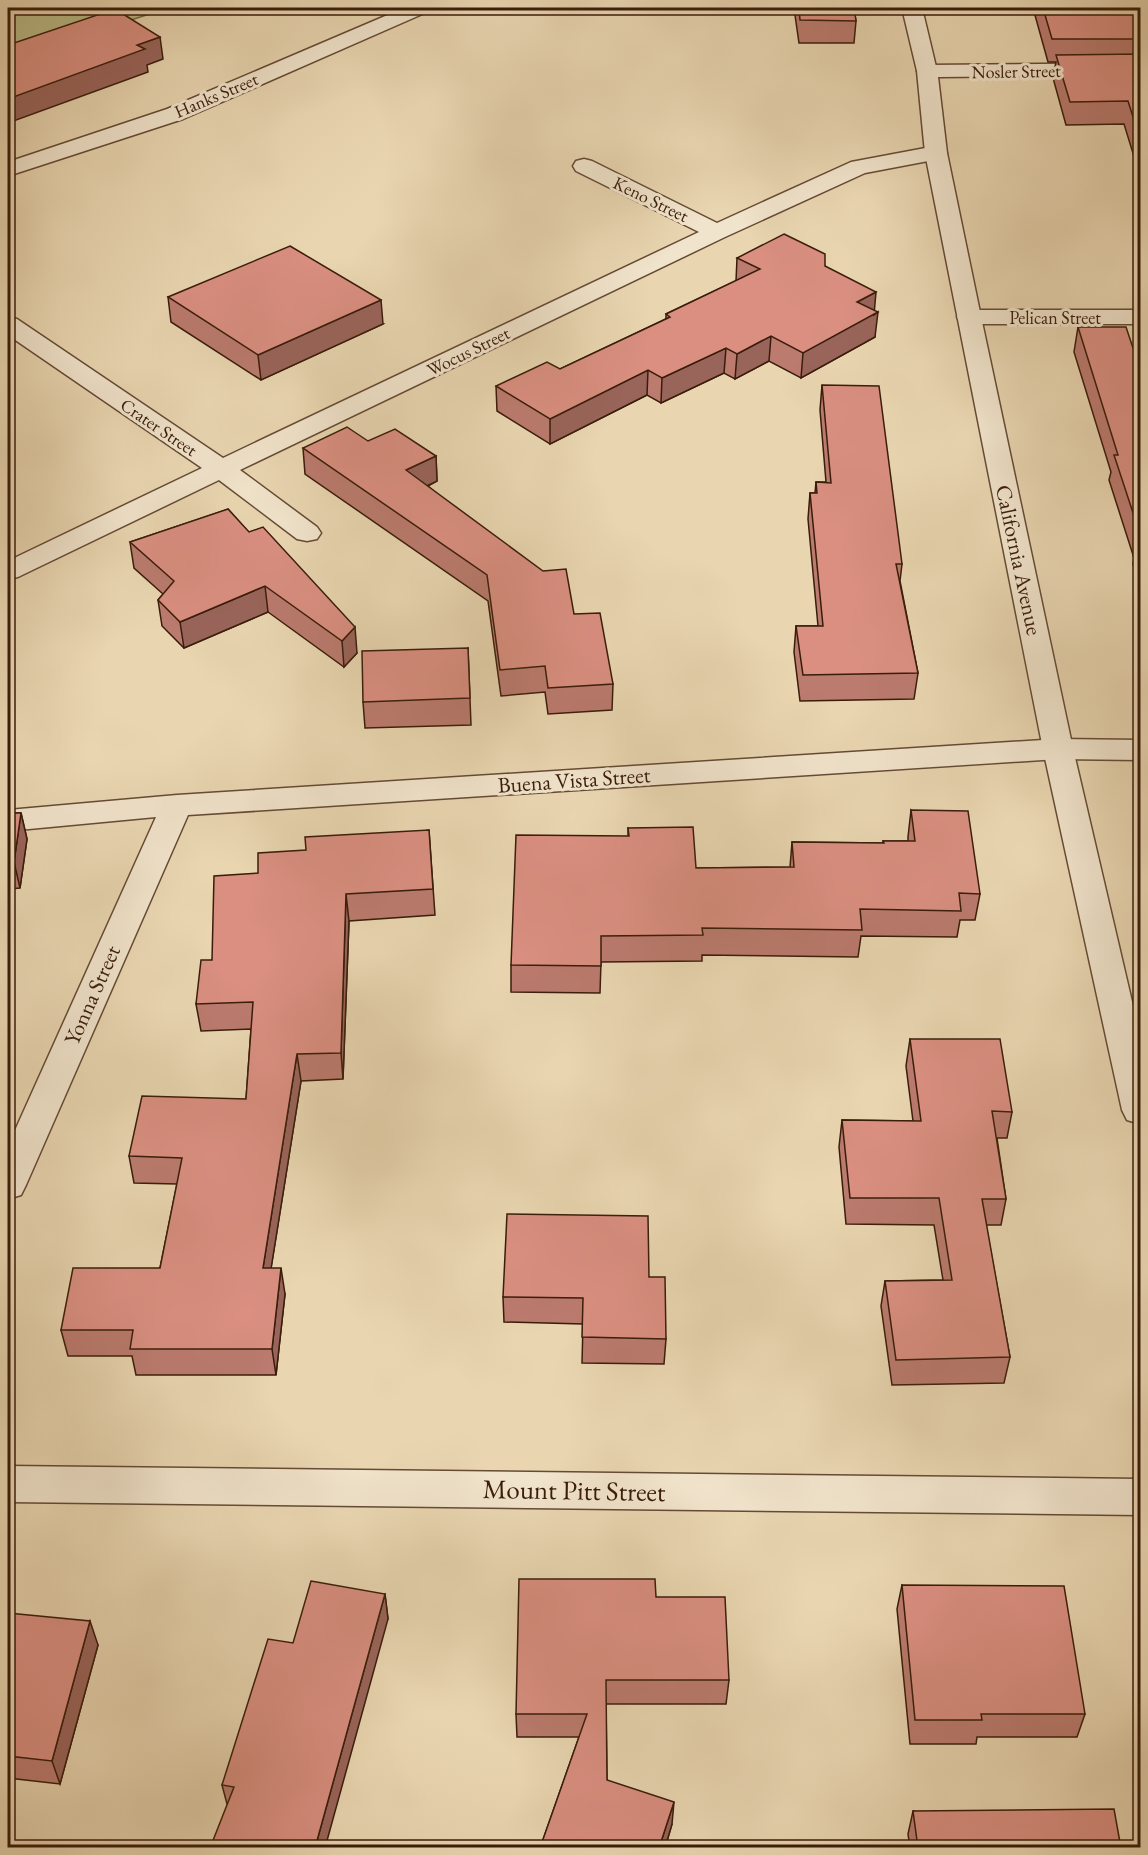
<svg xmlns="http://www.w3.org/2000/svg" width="1148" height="1855" font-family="'EB Garamond',serif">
	<rect width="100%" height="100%" fill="#e9d6b1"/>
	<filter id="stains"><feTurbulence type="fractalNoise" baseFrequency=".00333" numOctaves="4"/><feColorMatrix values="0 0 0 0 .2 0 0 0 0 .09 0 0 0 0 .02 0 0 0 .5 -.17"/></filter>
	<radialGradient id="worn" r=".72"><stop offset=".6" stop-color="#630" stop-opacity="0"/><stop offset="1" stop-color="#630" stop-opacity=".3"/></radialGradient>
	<path fill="#bbbc88" stroke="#7a6c49" stroke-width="1.5" d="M 8,8 L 168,8 L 8,60 Z"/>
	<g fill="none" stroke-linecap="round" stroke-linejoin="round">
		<defs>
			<path id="minor" d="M 404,8 L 430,8 L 427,12 L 183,119 L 8,176 L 8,162 L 167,109 Z
				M 902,8 L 922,8 L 937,71 L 934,75 L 927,77 L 920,75 L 917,71 Z
				M 936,146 L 944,148 L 947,153 L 944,158 L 865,173 L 725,237 L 240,470 L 317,527 L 321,533 L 317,539 L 307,541 L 297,539 L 219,480 L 18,577 L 8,579 L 8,561 L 202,468 L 8,335 L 8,317 L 17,319 L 223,458 L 699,232 L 576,171 L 573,166 L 576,161 L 584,159 L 592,161 L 717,223 L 851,162 Z
				M 969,310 L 1140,310 L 1140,324 L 969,324 L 960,322 L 957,317 L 960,312 Z
				M 1058,739 L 1140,740 L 1140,760 L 1058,759 L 188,815 L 26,1185 L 21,1195 L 8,1199 L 8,1146 L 156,817 L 8,831 L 8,810 L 177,795 Z
				M 8,1466 L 1140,1479 L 1140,1515 L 8,1502 Z"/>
			<path id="tertiary" d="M 1140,63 L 1140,75 L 938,77 L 947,153 L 981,317 L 1073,749 L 1140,1036 L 1140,1124 L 1127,1120 L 1122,1110 L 1043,749 L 925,153 L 917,71 L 920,67 L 927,65 Z"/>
		</defs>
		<use href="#minor" stroke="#654a34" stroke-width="3"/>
		<use href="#tertiary" stroke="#654a34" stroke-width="3"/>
		<use href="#minor" fill="#f1e4cc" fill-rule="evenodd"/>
		<use href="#tertiary" fill="#f1e4cc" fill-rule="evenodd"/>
	</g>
	<path fill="#bb7b6f" stroke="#391c0a" stroke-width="1.5" d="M 794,8 L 854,8 L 856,21 L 854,43 L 799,43 Z
		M 1033,8 L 1140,8 L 1140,176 L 1124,124 L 1066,125 L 1053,78 L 1056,62 L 1048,62 Z
		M 1140,209 L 1140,245 L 1135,233 Z
		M 737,258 L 825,266 L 874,311 L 875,337 L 801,378 L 769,361 L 735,379 L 724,373 L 661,403 L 647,395 L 550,444 L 497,411 L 496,386 L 560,369 L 666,319 L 666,314 L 736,281 Z
		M 168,297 L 383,324 L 261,380 L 171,322 Z
		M 1078,327 L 1133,348 L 1140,348 L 1140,592 L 1133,564 L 1134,558 L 1109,480 L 1111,472 L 1074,352 Z
		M 822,385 L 902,564 L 900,581 L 918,673 L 914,699 L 800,701 L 794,652 L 796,626 L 818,626 L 808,519 L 810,493 L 815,493 L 816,482 L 826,482 L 820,410 Z
		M 368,441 L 436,456 L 437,481 L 428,486 L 574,614 L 613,684 L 612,710 L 548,714 L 545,692 L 501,696 L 488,601 L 305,474 L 303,448 Z
		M 228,509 L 357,653 L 344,667 L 268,612 L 184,648 L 162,626 L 158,600 L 163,594 L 134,568 L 130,542 Z
		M 468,648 L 471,725 L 365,728 L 363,702 Z
		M 911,810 L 980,894 L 975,920 L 960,920 L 957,937 L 861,936 L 858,957 L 702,955 L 702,961 L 601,962 L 600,993 L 511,992 L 511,965 L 628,836 L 628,828 L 696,868 L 790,867 L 792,842 L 883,843 L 883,841 L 908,841 L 908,837 Z
		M 8,813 L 21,813 L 27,839 L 20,888 L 8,889 Z
		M 429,830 L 435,915 L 349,921 L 343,1079 L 301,1081 L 271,1268 L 285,1294 L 276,1375 L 136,1375 L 132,1356 L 68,1356 L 61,1330 L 160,1268 L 177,1184 L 134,1183 L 129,1156 L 246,1099 L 251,1029 L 201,1031 L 196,1004 L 212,960 L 258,873 L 306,850 Z
		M 910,1039 L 1012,1112 L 1007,1138 L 997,1138 L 1006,1199 L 1001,1225 L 986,1225 L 1010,1357 L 1004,1383 L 892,1385 L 881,1306 L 885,1281 L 943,1280 L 934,1225 L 846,1224 L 839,1147 L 842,1120 L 913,1121 L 906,1066 Z
		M 649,1277 L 666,1339 L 664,1364 L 582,1363 L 583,1324 L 504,1322 L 503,1297 Z
		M 902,1585 L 1085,1714 L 1077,1737 L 977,1737 L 976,1744 L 910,1744 L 897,1609 Z
		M 385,1594 L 388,1619 L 227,1804 L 222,1785 L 293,1643 Z
		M 656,1597 L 729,1680 L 726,1704 L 606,1704 L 607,1780 L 672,1824 L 665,1848 L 540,1848 L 579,1737 L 517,1737 L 516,1714 Z
		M 8,1613 L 98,1645 L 60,1784 L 8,1778 Z
		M 913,1811 L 1121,1848 L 910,1848 L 908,1834 Z"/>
	<path fill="#99645a" stroke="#391c0a" stroke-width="1.5" d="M 160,37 L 163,59 L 147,65 L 148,72 L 8,123 L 8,99 L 137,45 Z
		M 876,292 L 874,315 L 878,312 L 875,337 L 801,378 L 803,353 L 857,302 Z
		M 381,300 L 383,324 L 261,380 L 258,355 Z
		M 771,336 L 769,361 L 735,379 L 737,354 Z
		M 726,348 L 724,373 L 661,403 L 662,378 Z
		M 648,370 L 647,395 L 550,444 L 550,419 Z
		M 436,456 L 437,481 L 408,495 L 406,470 Z
		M 265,586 L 268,612 L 184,648 L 180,622 Z
		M 355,627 L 357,653 L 344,667 L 342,641 Z
		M 21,813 L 27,839 L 20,888 L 14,862 Z
		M 346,894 L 349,921 L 343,1079 L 341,1053 Z
		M 297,1054 L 301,1081 L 267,1294 L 263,1268 Z
		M 281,1268 L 285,1294 L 276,1375 L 272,1349 Z
		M 385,1594 L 388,1619 L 325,1848 L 315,1848 Z
		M 90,1621 L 98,1645 L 60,1784 L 52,1761 Z
		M 674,1802 L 672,1824 L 665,1848 L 659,1848 Z"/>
	<path fill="#da8f81" stroke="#391c0a" stroke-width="1.5" d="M 799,8 L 854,8 L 856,21 L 800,20 Z
		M 1043,8 L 1140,8 L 1140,39 L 1052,39 Z
		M 115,9 L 160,37 L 137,45 L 145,49 L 8,99 L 8,45 Z
		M 1140,54 L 1140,139 L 1128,101 L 1070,102 L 1056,55 Z
		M 784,234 L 825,254 L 825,266 L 876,292 L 857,302 L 878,312 L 803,353 L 771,336 L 737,354 L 726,348 L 662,378 L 648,370 L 550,419 L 496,386 L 547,362 L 560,369 L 670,317 L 666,314 L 760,269 L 737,258 Z
		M 290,246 L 381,300 L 258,355 L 168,297 Z
		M 1078,327 L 1126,327 L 1133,348 L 1140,348 L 1140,534 L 1114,455 L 1118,455 Z
		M 822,385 L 879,386 L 902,564 L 896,564 L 918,673 L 803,675 L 796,626 L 823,626 L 810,493 L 817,493 L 816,482 L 831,483 Z
		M 347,427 L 368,441 L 395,429 L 436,456 L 406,470 L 543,571 L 566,569 L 574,614 L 600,613 L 613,684 L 548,688 L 545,666 L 500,670 L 487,575 L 303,448 Z
		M 228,509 L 249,532 L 263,527 L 355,627 L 342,641 L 265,586 L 180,622 L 158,600 L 174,581 L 130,542 Z
		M 468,648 L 470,698 L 363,702 L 362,651 Z
		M 911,810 L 968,811 L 980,894 L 959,893 L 961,911 L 860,909 L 862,930 L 702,928 L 703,935 L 601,936 L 601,966 L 511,965 L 516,835 L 629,836 L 628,828 L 693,827 L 696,868 L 794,867 L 792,842 L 884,843 L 883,841 L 915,841 Z
		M 8,813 L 21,813 L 14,862 L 8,862 Z
		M 429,830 L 433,889 L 346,894 L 341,1053 L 297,1054 L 263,1268 L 281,1268 L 272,1349 L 130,1349 L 133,1330 L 61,1330 L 73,1268 L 160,1268 L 182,1158 L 129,1156 L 142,1096 L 246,1099 L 253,1002 L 196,1004 L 201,960 L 212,960 L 214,876 L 258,873 L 258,853 L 306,850 L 305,837 Z
		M 910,1039 L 1000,1039 L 1012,1112 L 992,1111 L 1006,1199 L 982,1199 L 1010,1357 L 896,1360 L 885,1281 L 952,1280 L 939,1198 L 850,1198 L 842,1120 L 921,1121 Z
		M 507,1214 L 648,1216 L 649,1277 L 665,1277 L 666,1339 L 582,1337 L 583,1298 L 503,1297 Z
		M 519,1579 L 655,1579 L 656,1597 L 725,1597 L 729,1680 L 606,1680 L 607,1780 L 674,1802 L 659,1848 L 540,1848 L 587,1714 L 516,1714 Z
		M 311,1581 L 385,1594 L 315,1848 L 210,1848 L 234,1787 L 222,1785 L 268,1639 L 293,1643 Z
		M 902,1585 L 1064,1586 L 1085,1714 L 981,1714 L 982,1720 L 915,1720 Z
		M 8,1613 L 90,1621 L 52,1761 L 8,1756 Z
		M 1114,1809 L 1121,1848 L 918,1848 L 913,1811 Z"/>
	<g text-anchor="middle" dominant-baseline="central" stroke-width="6" stroke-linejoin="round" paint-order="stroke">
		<g font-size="18" fill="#391c0a" stroke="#f1e4cc">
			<text transform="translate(1016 71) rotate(-1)">Nosler Street</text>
			<text transform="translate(216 95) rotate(-23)">Hanks Street</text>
			<text transform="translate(651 199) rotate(26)">Keno Street</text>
			<text x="1055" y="317">Pelican Street</text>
			<text transform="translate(468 351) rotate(-26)">Wocus Street</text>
			<text transform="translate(159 427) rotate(34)">Crater Street</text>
		</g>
		<g font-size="22" fill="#391c0a" stroke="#f1e4cc">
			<text transform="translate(1019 560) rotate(78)">California Avenue</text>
			<text transform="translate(574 780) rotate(-4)">Buena Vista Street</text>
			<text transform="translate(92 995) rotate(-66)">Yonna Street</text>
		</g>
		<g font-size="27" fill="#391c0a" stroke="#f1e4cc">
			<text transform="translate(574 1490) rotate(1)">Mount Pitt Street</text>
		</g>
	</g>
	<rect width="1148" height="1855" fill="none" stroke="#e9d6b1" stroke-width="30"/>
	<rect x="9" y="9" width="1130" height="1837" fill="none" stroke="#391c0a" stroke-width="3"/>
	<rect x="15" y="15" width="1118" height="1825" fill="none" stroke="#391c0a" stroke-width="1.5"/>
	<rect width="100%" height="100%" filter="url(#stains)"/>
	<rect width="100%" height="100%" fill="url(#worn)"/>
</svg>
